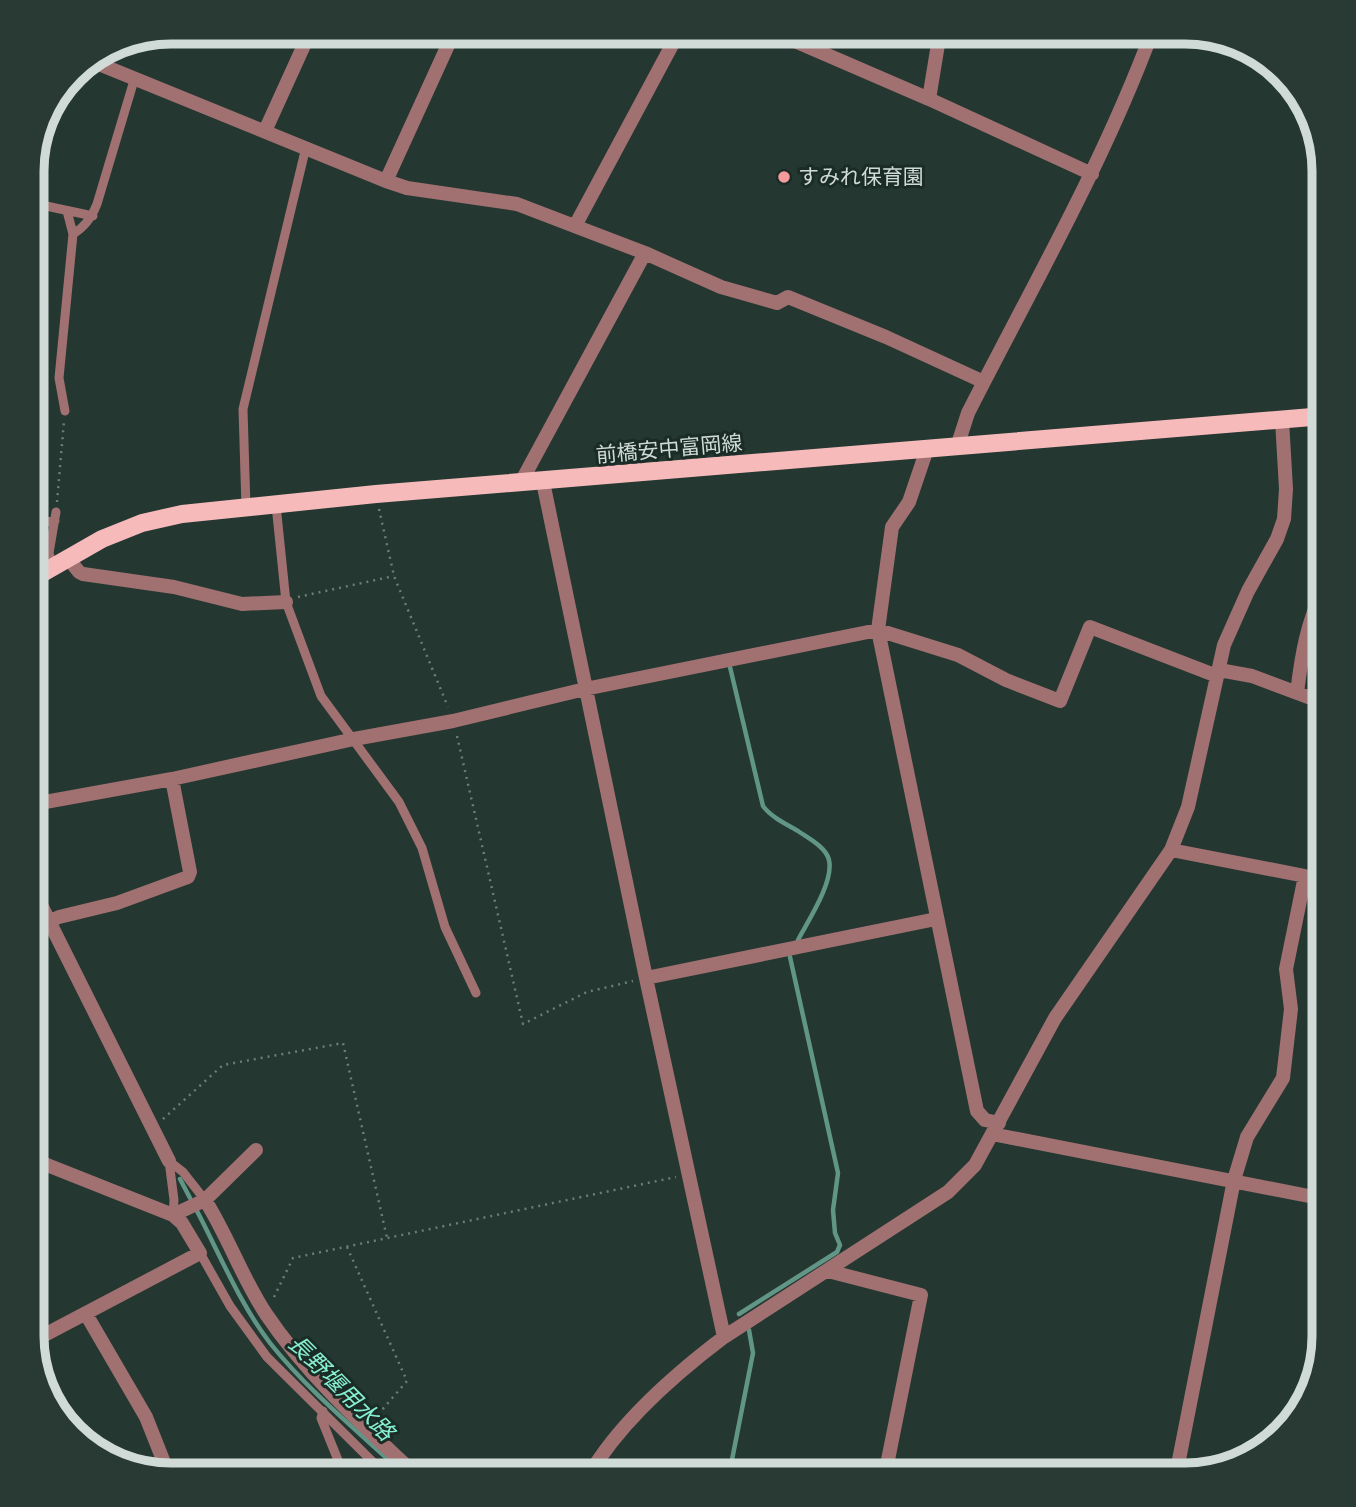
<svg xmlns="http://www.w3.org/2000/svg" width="1356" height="1507" font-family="'Nunito Sans','Noto Sans JP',sans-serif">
	<rect width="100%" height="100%" fill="#243731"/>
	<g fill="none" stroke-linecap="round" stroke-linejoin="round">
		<path stroke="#619687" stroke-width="4.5" d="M 730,667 L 763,806 C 771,817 786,824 798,831 C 808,838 826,847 829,860 C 834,882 808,921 798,940
			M 180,1179 L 190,1198
			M 197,1211 C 220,1255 240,1304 270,1343 C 309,1392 360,1433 405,1475
			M 739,1314 L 837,1252 L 840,1245 L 835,1233 L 833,1210 L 838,1173 L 790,957
			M 729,1475 L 753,1353 L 749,1330"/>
		<path stroke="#6d7d78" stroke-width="2.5" stroke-dasharray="2 5" stroke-linecap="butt" d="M 57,502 L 64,421
			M 379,509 L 394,576 L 448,707
			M 298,597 L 394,576
			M 457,736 L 523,1024 L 587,992 L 633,981
			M 32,739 L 44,696 L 39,594
			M 163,1119 L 223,1065 L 343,1043 L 387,1238
			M 347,1247 L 407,1381 L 375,1418
			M 274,1297 L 293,1258 L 676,1177"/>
		<path stroke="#a17071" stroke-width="9" d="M 32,203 L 93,216
			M 73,234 C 85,227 92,217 97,204 L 135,77
			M 65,411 L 59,378 L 73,234 L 67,211
			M 276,505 L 286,602 L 321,696 L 399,802 L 422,848 L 445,927 L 476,993
			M 246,508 L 243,409 L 306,147
			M 32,523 L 55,521
			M 53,567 L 49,553 L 56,512
			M 169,1161 L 174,1200 L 173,1215
			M 169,1161 L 183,1172 L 205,1200
			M 200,1253 L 230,1306 L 267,1357 L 386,1475
			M 323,1411 L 321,1418 L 344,1475"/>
		<path stroke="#a17071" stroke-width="14" d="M 774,32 L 929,99 L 1092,174
			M 89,60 L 386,181 L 407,188 L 517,204 L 645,253 L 721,287 L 777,303 L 788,297 L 886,337 L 984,382
			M 929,99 L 940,32
			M 265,131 L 310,32
			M 386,181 L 454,32
			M 575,226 L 679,32
			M 957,447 L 968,413 C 1032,287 1103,164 1152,32
			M 927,449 L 909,502 L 892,527 L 878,630 L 977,1111 L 985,1120 L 999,1123
			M 543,482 L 646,978 L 724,1337
			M 520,484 L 645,253
			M 68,558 L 79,572 L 83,574 L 174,587 L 242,604 L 286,602
			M 1219,670 L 1252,676 L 1324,703
			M 1297,693 C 1302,652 1307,624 1324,587
			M 34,804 L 172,779 L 354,739 L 453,721 L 585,689 L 878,630 L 958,655 L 1006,680 L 1060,701 L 1090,627 L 1217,676
			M 1171,850 L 1305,876 L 1286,969 L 1291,1009 L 1283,1078 L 1247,1137 L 1234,1180 L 1176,1475
			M 32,887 L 169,1161
			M 48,922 L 59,917 L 117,903 L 188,877 L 190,872 L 172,779
			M 646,978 L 936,919
			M 992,1134 L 1324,1199
			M 32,1159 L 173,1215 L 182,1223 L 200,1253 L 33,1341
			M 205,1200 C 228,1236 242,1278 266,1314 C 307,1375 363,1425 416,1475
			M 173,1215 L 205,1200 L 256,1150
			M 828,1271 L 921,1295 L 885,1475
			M 86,1314 L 146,1417 L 169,1475
			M 589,1475 C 620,1422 675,1374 724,1337 L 948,1192 L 975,1165 L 1055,1018 L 1171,850 L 1188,807 L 1224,645 L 1248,591 L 1277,539 L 1284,519 L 1286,489 L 1282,420"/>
		<path stroke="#f7babb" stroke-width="18" d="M 32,579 L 102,539 L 142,523 L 182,514 L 376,494 L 1324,416"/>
	</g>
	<circle fill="#f59b9d" stroke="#1b2c27" stroke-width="2.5" cx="784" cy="177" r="7"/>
	<g text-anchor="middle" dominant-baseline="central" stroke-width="6" stroke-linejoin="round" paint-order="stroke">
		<g font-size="21" fill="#d0dbd7" stroke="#1b2c27" text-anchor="start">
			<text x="798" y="177">すみれ保育園</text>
		</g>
		<g font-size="21" fill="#d0dbd7" stroke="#1b2c27">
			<text transform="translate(669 449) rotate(-5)">前橋安中富岡線</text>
		</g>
		<g font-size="23" font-style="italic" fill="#87f0d0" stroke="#1b2c27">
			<text transform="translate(341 1388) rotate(45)">長野堰用水路</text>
		</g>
	</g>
	<path d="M0 0H1356V1507H0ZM171 44H1185A127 127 0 0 1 1312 171V1336A127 127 0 0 1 1185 1463H171A127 127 0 0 1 44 1336V171A127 127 0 0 1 171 44Z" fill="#293a35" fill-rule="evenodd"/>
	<path fill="none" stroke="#d0dbd7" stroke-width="9" d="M171 44H1185A127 127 0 0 1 1312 171V1336A127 127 0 0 1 1185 1463H171A127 127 0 0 1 44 1336V171A127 127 0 0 1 171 44Z"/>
</svg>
